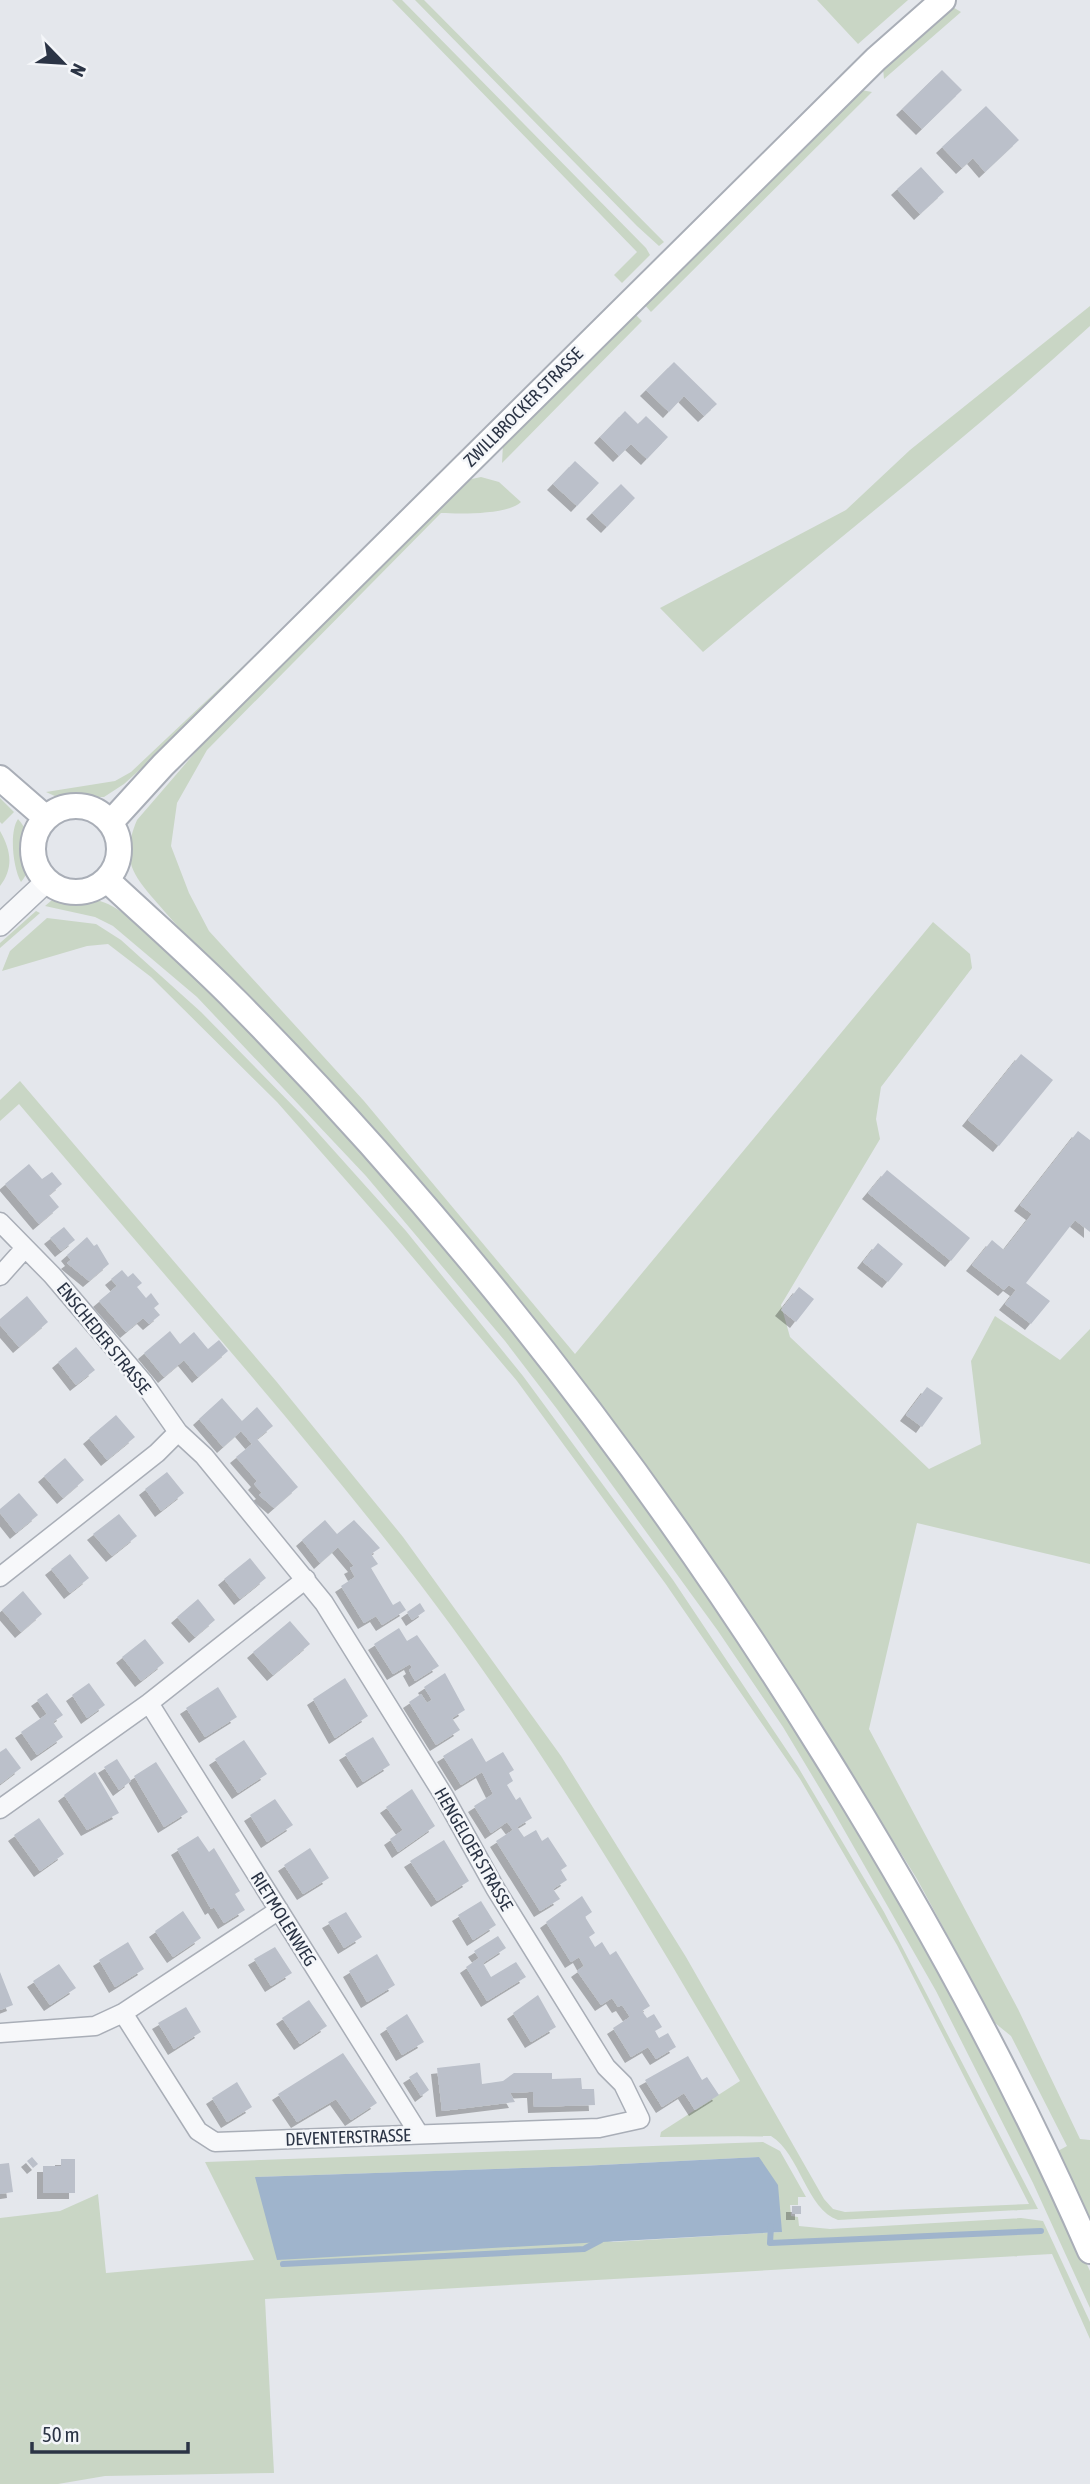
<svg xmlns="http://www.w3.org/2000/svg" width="1090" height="2484" font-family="'Asap Condensed',sans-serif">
	<defs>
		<filter id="shadow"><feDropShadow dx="-6" dy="6" stdDeviation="0" flood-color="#0004"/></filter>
	</defs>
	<rect width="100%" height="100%" fill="#e4e7ec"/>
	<path fill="#c9d6c5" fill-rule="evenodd" d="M 392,0 L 402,0 L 646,248 L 650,255 L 622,283 L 614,275 L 637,252 Z
		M 415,0 L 424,0 L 664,242 L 659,246 L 637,226 Z
		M 817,0 L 908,0 L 858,44 Z
		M 951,6 L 961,12 L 884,79 L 883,68 Z
		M 861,90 L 872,92 L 651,312 L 644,304 Z
		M 1090,306 L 1090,326 C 965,440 832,543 703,652 L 660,608 L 846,510 L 910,450 Z
		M 635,314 L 642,321 L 502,463 L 503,444 Z
		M 481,477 L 499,482 L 521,502 C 508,515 460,514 441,513 L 207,750 L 177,803 L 171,846 L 189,893 L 209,931 L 364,1101 L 575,1354 L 933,922 L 970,954 L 972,968 L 881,1087 L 876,1119 L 880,1139 L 781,1305 L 790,1337 L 929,1469 L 981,1444 L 971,1361 L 995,1316 L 1060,1360 L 1090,1329 L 1090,1564 L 917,1523 L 869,1729 L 1018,2009 L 1080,2139 L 1090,2140 L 1090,2222 L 1056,2152 L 1067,2146 L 1011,2036 L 995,2023 L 917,1879 L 778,1656 L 677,1510 L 564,1360 L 165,912 C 137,879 118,865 137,820 L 218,726 L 467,480 Z
		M 291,621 L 174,739 L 124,784 L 104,797 L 57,797 L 46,792 L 115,781 L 131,772 Z
		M 0,798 L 14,812 L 2,824 L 0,822 Z
		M 18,819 C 33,835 36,865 21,882 C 13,868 9,832 18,819 Z
		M 0,831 C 11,850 14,868 0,886 Z
		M 65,898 C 76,899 90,898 100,901 C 122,907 153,937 170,953 C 228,1006 283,1062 335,1121 C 385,1178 436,1234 485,1292 C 730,1587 929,1924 1090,2271 L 1090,2308 L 1033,2183 L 936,1991 L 831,1807 L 783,1727 L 718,1631 L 557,1409 L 505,1341 L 366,1176 L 197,997 L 113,926 L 95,917 L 45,906 L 52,900 Z
		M 36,911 L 40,913 L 0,948 L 0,943 Z
		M 47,918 L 96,924 L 121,940 L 201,1012 L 302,1115 L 406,1231 L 523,1376 L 673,1580 L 798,1767 L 884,1912 L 1038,2209 L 838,2220 C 807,2210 800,2154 771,2136 L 660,2137 L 661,2132 L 740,2081 C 632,1896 522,1712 389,1544 C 270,1393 142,1250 19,1104 L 0,1121 L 0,1100 L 20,1081 L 276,1381 L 403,1537 L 561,1756 L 686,1957 L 824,2199 L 833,2209 L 845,2212 L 1029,2204 L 897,1945 L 800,1779 L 665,1583 L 517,1381 L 388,1228 L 277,1102 L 151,977 L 108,944 L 87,946 L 2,971 L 10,951 Z
		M 763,2142 L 780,2151 L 806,2197 L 798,2197 L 798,2205 L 790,2205 L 791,2216 L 798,2217 L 799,2226 L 830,2229 L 1021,2218 L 1043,2221 L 1090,2322 L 1090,2339 L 1052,2254 L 265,2299 L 274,2473 L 105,2476 L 58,2484 L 0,2484 L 0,2218 L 60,2211 L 98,2194 L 106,2273 L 254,2260 L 205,2162 ZM 759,2157 L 781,2232 L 613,2242 L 256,2177 L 581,2166 Z"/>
	<path fill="#9fb4cc" d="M 759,2157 L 778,2185 L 782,2232 L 277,2260 L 255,2177 L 581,2166 Z"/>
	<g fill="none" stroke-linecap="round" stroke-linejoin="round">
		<path stroke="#9fb4cc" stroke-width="6" d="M 771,2226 L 770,2243 L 1041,2231
			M 283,2264 L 584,2249 L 601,2240"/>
	</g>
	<path fill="#bbc0ca" filter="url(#shadow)" d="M 942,70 L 962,90 L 922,129 L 902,109 Z
		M 986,106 L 1019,140 L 985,172 L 973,158 L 962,168 L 942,147 Z
		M 921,167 L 944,192 L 920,214 L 897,189 Z
		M 674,362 L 717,404 L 704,416 L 684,396 L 669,412 L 646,390 Z
		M 625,411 L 638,424 L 646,416 L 668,437 L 647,459 L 631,444 L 619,456 L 600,437 Z
		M 575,461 L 599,483 L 577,506 L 553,484 Z
		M 621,484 L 635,498 L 607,527 L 592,513 Z
		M 1021,1054 L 1053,1080 L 999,1146 L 968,1120 Z
		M 1078,1131 L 1090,1140 L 1090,1232 L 1075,1220 L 1026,1283 L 1050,1301 L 1031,1324 L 1005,1304 L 1016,1290 L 1009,1285 L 1004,1290 L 972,1265 L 992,1240 L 1004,1250 L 1032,1214 L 1020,1205 Z
		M 29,1164 L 42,1179 L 52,1172 L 62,1184 L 49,1195 L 59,1207 L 39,1224 L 5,1184 Z
		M 887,1170 L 970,1238 L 951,1261 L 868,1193 Z
		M 64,1227 L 75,1240 L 61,1251 L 50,1238 Z
		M 87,1237 L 94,1246 L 97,1244 L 109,1264 L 89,1281 L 67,1263 L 71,1260 L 67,1255 Z
		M 878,1243 L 903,1264 L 888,1282 L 863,1262 Z
		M 122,1270 L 128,1277 L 133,1273 L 142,1283 L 137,1287 L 146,1298 L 151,1293 L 159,1304 L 154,1308 L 160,1315 L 149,1324 L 143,1318 L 126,1332 L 99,1301 L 117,1286 L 111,1279 Z
		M 799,1287 L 814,1299 L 796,1322 L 781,1310 Z
		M 27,1296 L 48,1322 L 19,1347 L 0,1325 L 0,1319 Z
		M 170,1331 L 180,1344 L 194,1332 L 208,1349 L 219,1340 L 228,1351 L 198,1377 L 184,1360 L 164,1377 L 144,1353 Z
		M 76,1347 L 95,1370 L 76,1385 L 58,1362 Z
		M 927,1387 L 943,1398 L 922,1427 L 906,1415 Z
		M 222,1398 L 242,1421 L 257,1407 L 273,1426 L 257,1439 L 298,1487 L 274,1508 L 259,1495 L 262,1493 L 254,1484 L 257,1481 L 236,1457 L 252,1444 L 241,1431 L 223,1447 L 199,1419 Z
		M 116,1415 L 135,1437 L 107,1460 L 89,1438 Z
		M 65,1458 L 84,1480 L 63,1498 L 44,1476 Z
		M 167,1472 L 184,1493 L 161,1511 L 145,1489 Z
		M 19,1493 L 38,1515 L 16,1533 L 0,1513 L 0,1509 Z
		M 119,1514 L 137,1536 L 112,1556 L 93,1534 Z
		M 325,1520 L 337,1534 L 354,1520 L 371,1538 L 380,1548 L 371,1554 L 378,1564 L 371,1568 L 393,1605 L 400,1601 L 406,1610 L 382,1625 L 376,1616 L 364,1623 L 341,1586 L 355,1577 L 350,1568 L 354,1566 L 338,1547 L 320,1563 L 302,1540 Z
		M 70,1554 L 89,1578 L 70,1593 L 51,1569 Z
		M 250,1558 L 266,1578 L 240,1599 L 224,1579 Z
		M 23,1591 L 42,1614 L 21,1632 L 2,1610 Z
		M 198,1599 L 215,1620 L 195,1637 L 177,1617 Z
		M 420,1603 L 425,1611 L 412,1620 L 407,1612 Z
		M 290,1621 L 310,1644 L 273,1675 L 253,1652 Z
		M 399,1628 L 407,1641 L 417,1635 L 439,1666 L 415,1681 L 409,1670 L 412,1668 L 410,1664 L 393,1674 L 374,1644 Z
		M 145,1639 L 164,1663 L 141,1681 L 122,1657 Z
		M 445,1673 L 465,1710 L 452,1718 L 460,1730 L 436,1745 L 409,1702 L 421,1694 L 427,1703 L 432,1700 L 424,1687 Z
		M 345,1678 L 368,1716 L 335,1738 L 313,1699 Z
		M 89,1683 L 105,1705 L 87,1718 L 72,1695 Z
		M 218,1687 L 237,1717 L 205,1737 L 186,1708 Z
		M 47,1693 L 63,1715 L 53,1722 L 63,1737 L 37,1755 L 21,1732 L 47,1714 L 37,1700 Z
		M 373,1737 L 390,1765 L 363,1782 L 345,1754 Z
		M 472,1738 L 486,1762 L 503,1752 L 514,1770 L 509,1773 L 513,1781 L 507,1785 L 516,1800 L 520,1797 L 532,1818 L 517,1827 L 524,1837 L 536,1830 L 542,1841 L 548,1837 L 567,1866 L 561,1870 L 567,1880 L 553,1889 L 560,1899 L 540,1911 L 496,1841 L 513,1830 L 507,1822 L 491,1833 L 474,1806 L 493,1794 L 482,1772 L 461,1785 L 443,1756 Z
		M 244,1740 L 267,1774 L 238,1793 L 215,1759 Z
		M 6,1748 L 21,1768 L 0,1784 L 0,1752 Z
		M 117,1759 L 131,1781 L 119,1790 L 104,1767 Z
		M 156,1762 L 188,1812 L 164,1827 L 134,1776 Z
		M 95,1772 L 119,1813 L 87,1830 L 64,1795 Z
		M 412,1789 L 435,1826 L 398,1852 L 390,1839 L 403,1830 L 386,1807 Z
		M 275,1799 L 293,1825 L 267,1842 L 250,1815 Z
		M 39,1818 L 64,1854 L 40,1871 L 14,1835 Z
		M 198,1836 L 209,1852 L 214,1848 L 240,1891 L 235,1894 L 245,1910 L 224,1923 L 214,1907 L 211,1909 L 177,1849 Z
		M 444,1840 L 469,1881 L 437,1901 L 410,1861 Z
		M 310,1848 L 329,1878 L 303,1894 L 284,1865 Z
		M 582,1896 L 592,1912 L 585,1917 L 595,1933 L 589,1937 L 595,1947 L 602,1942 L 610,1955 L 616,1951 L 650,2006 L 642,2011 L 647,2018 L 654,2014 L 662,2027 L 655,2031 L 659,2038 L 668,2033 L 676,2047 L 656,2059 L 648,2047 L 631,2057 L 613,2028 L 630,2017 L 622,2005 L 618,2007 L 612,1998 L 601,2005 L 577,1971 L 584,1966 L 579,1957 L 571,1962 L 546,1922 Z
		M 481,1901 L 496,1925 L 473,1940 L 458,1915 Z
		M 183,1911 L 201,1938 L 173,1957 L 155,1931 Z
		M 346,1912 L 362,1937 L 344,1948 L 328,1922 Z
		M 498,1936 L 506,1948 L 483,1963 L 491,1977 L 516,1962 L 526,1977 L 487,2001 L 466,1967 L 479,1958 L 474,1951 Z
		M 128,1942 L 144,1969 L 115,1987 L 99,1960 Z
		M 275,1947 L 292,1973 L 271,1986 L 254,1959 Z
		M 377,1954 L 395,1985 L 367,2002 L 349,1971 Z
		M 59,1964 L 76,1988 L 50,2005 L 33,1981 Z
		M 0,1972 L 13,2005 L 0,2010 Z
		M 538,1995 L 556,2027 L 531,2042 L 513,2013 Z
		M 309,2000 L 327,2026 L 300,2044 L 282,2018 Z
		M 186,2007 L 201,2032 L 174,2049 L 158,2023 Z
		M 407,2014 L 424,2042 L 402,2055 L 386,2028 Z
		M 343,2053 L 377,2103 L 351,2120 L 336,2099 L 297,2122 L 278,2094 Z
		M 688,2056 L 702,2080 L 707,2077 L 719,2095 L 695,2110 L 684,2093 L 662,2107 L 645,2080 Z
		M 480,2063 L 482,2084 L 503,2081 L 514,2073 L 552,2073 L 552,2079 L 581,2078 L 582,2089 L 594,2089 L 595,2105 L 534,2107 L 533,2092 L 529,2092 L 510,2093 L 515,2102 L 442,2111 L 437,2068 Z
		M 417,2072 L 429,2090 L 421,2096 L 409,2077 Z
		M 237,2082 L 252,2107 L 227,2122 L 212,2098 Z
		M 32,2157 L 38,2164 L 33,2168 L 27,2161 Z
		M 61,2159 L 75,2159 L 75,2193 L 43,2193 L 43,2166 L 61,2166 Z
		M 9,2163 L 13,2192 L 0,2194 L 0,2164 Z
		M 792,2206 L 801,2206 L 801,2214 L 792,2214 Z"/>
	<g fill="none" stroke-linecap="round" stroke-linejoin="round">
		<defs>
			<path id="minor" d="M 0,1222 L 52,1275 L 143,1382 L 178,1432 L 204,1456 L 324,1603 L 444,1796 L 495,1888 L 606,2067 L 623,2084 L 640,2119 L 599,2128 L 215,2142 L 198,2131 L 123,2013 L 95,2026 L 0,2033
				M 0,1276 L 25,1248
				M 0,1577 L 157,1453 L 178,1432
				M 149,1703 L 419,2134
				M 0,1809 L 149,1703 L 306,1579
				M 123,2013 L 279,1910"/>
			<path id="tertiary" d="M 0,925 L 47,881"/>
			<path id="secondary" d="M 0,778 L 46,818
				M33 849a43 43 0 1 1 86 0a43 43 0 1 1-86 0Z
				M 111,822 L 163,765 L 876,59 L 943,0
				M 107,880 C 151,921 196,960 238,1003 C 462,1230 657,1484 825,1755 C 924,1914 1015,2079 1090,2251"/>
		</defs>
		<use href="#minor" stroke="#a9aeb7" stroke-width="21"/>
		<use href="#tertiary" stroke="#a9aeb7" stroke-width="24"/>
		<use href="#secondary" stroke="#a9aeb7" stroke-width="28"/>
		<use href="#minor" stroke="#f7f8fa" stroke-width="18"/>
		<use href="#tertiary" stroke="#f7f8fa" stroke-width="21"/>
		<use href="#secondary" stroke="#fff" stroke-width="24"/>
	</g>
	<g text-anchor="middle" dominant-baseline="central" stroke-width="5" stroke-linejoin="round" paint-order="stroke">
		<g font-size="18" fill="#2b3445" stroke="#f4f6f9">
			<text transform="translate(523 407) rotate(-45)">ZWILLBROCKER STRASSE</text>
			<text transform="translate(104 1338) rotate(51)">ENSCHEDER STRASSE</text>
			<text transform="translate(474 1849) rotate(60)">HENGELOER STRASSE</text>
			<text transform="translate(284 1919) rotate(58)">RIETMOLENWEG</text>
			<text transform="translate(348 2137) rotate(-2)">DEVENTERSTRASSE</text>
		</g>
	</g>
	<g transform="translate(63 63) rotate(115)" stroke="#f4f6f9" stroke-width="5" paint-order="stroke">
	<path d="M0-5L12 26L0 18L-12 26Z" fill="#2b3445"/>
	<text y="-10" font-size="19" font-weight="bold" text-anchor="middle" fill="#2b3445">N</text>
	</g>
	<path d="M32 2442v10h156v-10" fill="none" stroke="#2b3445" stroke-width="3.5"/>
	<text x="42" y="2442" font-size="21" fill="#2b3445" stroke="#f4f6f9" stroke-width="5" paint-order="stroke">50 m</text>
</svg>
